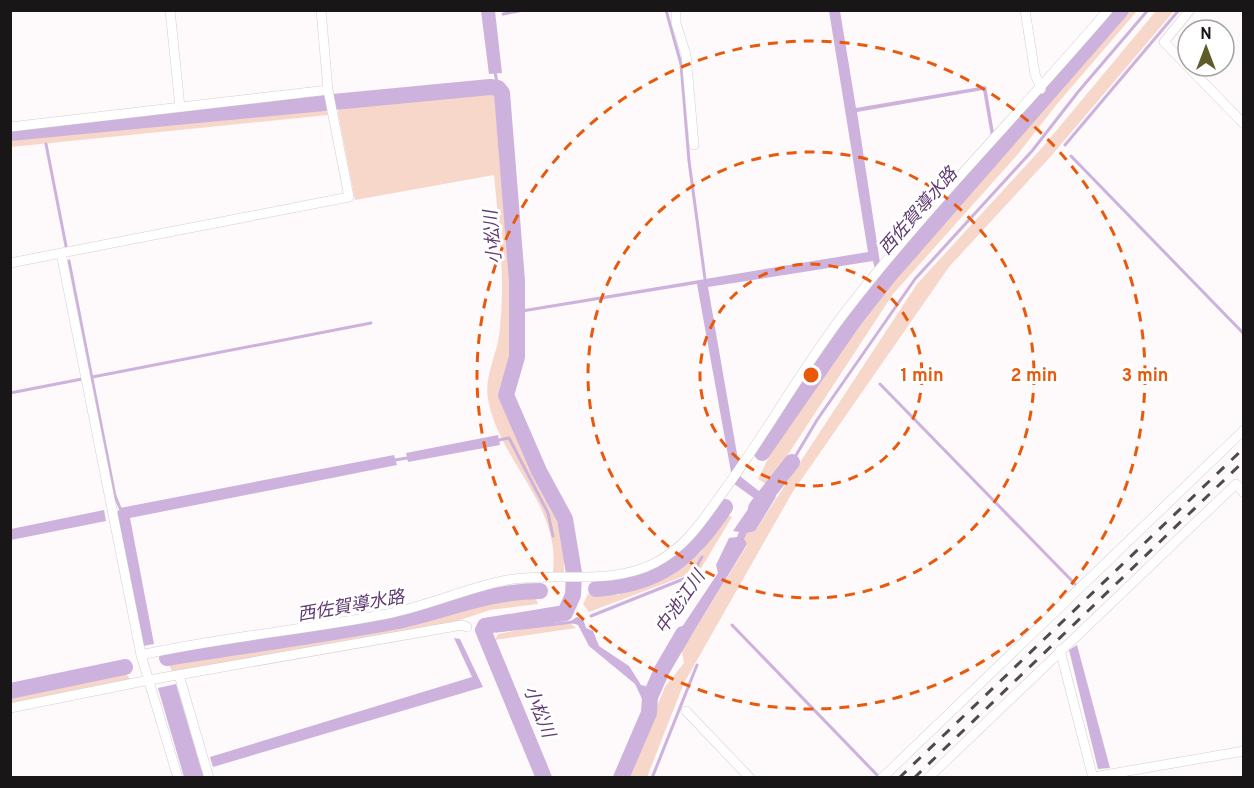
<svg xmlns="http://www.w3.org/2000/svg" width="1254" height="788" font-family="Overpass,'Noto Sans JP',sans-serif">
	<rect width="100%" height="100%" fill="#fef9fb"/>
	<path fill="#f7d7ca" d="M 1129,10 L 1137,11 L 1057,104 L 1018,154 L 893,294 L 768,485 L 758,479 L 773,449 L 878,299 Z
		M 1156,11 L 1174,11 L 1052,155 L 949,267 L 792,493 L 684,683 L 647,777 L 627,778 L 665,687 L 684,663 L 682,651 L 747,545 L 743,539 L 747,533 L 755,531 L 917,284 L 1041,149 Z
		M 491,90 L 497,95 L 500,165 L 510,254 L 509,358 L 498,393 L 557,514 L 564,549 L 564,572 L 553,572 C 561,505 499,461 488,399 C 484,378 496,356 499,336 C 506,283 499,228 494,175 L 355,200 L 338,113 L 339,106 Z
		M 325,107 L 328,115 L 11,147 L 11,138 Z
		M 727,515 L 732,517 L 700,570 L 589,612 L 583,604 L 588,594 L 618,595 L 673,574 L 701,552 Z
		M 535,597 L 538,604 L 490,610 L 442,626 L 172,672 L 169,664 L 397,628 L 489,602 Z
		M 570,623 L 576,628 L 495,640 L 498,634 L 545,625 Z
		M 126,674 L 130,679 L 11,705 L 10,698 Z"/>
	<path fill="#cdb2dd" d="M 481,11 L 495,11 L 502,73 L 489,74 Z
		M 829,11 L 840,11 L 856,108 L 986,86 L 994,133 L 991,136 L 983,90 L 857,112 L 880,263 L 875,269 L 873,261 L 708,287 L 741,477 L 759,491 L 765,489 L 776,497 L 755,531 L 747,533 L 744,539 L 747,544 L 682,651 L 678,649 L 674,654 L 668,648 L 718,573 L 716,565 L 729,538 L 737,537 L 739,532 L 733,531 L 755,499 L 733,483 L 697,284 L 525,312 L 525,309 L 868,252 Z
		M 498,435 L 500,445 L 408,462 L 406,453 Z
		M 394,455 L 397,465 L 130,518 L 154,644 L 143,646 L 117,513 L 120,508 Z
		M 104,510 L 106,521 L 11,540 L 11,529 Z
		M 577,617 L 583,619 L 586,628 L 593,631 L 599,646 L 629,666 L 641,685 L 646,686 L 643,701 L 635,684 L 589,646 L 578,625 L 569,622 Z
		M 454,638 L 460,639 L 483,687 L 213,767 L 210,757 L 472,677 Z
		M 1077,645 L 1110,768 L 1098,769 L 1069,650 Z
		M 176,684 L 200,765 L 204,777 L 184,777 L 158,688 Z"/>
	<g fill="none" stroke-linecap="round" stroke-linejoin="round">
		<path stroke="#cdb2dd" stroke-width="3" d="M 666,10 L 681,64 L 689,161 L 705,279
			M 503,14 L 524,10
			M 495,72 L 498,88
			M 46,144 L 66,246
			M 1065,145 L 1179,10
			M 1071,156 L 1244,334
			M 69,261 L 115,496 L 120,508
			M 880,384 L 1076,585
			M 10,393 L 371,323
			M 499,440 L 509,438 L 548,513 L 553,536
			M 395,460 L 407,458
			M 792,462 L 817,420 L 915,279 L 1032,151 L 1078,92 L 1148,10
			M 591,616 L 691,576 L 702,557
			M 732,625 L 879,777
			M 497,631 L 573,622
			M 643,691 L 650,697
			M 652,778 L 697,665"/>
		<path stroke="#cdb2dd" stroke-width="16" d="M 10,133 L 490,87 L 498,88 L 502,93 L 517,281 L 517,357 L 506,395 L 539,471 L 565,519 L 574,573 L 573,595 L 565,613 L 485,626 L 483,630 L 544,778
			M 762,453 L 855,319 L 888,277 L 1121,10
			M 756,508 L 792,462
			M 596,589 C 660,584 691,559 725,507
			M 167,658 C 242,646 318,636 393,622 C 443,612 488,591 540,591
			M 10,691 L 125,667
			M 621,778 L 649,713 L 650,697 L 662,670 L 683,634"/>
		<defs>
			<path id="minor" d="M 170,10 L 180,107
				M 676,10 L 676,23 L 686,55 L 694,145
				M 1025,10 L 1035,74 L 1041,89
				M 1190,10 L 1164,42 L 1244,124
				M 10,127 L 328,90
				M 61,253 L 141,655 L 178,778
				M 10,263 L 349,197 L 328,90 L 321,10
				M 1060,650 L 1093,778
				M 141,655 C 222,637 305,630 387,614 C 428,606 466,588 507,580 C 556,571 608,587 655,563 C 686,547 703,520 723,492 C 766,434 801,369 846,311 C 927,206 1022,111 1108,10
				M 179,675 L 209,778
				M 10,708 L 149,680 L 462,625 L 467,627
				M 686,711 L 750,778
				M 1093,777 L 1244,751
				M 882,778 L 1244,430
				M 928,778 L 1236,484 L 1244,493"/>
		</defs>
		<use href="#minor" stroke="#d5cfd0" stroke-width="10"/>
		<use href="#minor" stroke="#fff" stroke-width="9"/>
		<path stroke="#4e4b4d" stroke-width="3" stroke-dasharray="10 10" stroke-linecap="butt" d="M 899,778 L 1244,448
			M 914,778 L 1244,461"/>
	</g>
	<g fill="none" stroke="#e8590c" stroke-width="3" stroke-dasharray="10 8">
		<circle cx="811" cy="375" r="111"/>
		<circle cx="811" cy="375" r="223"/>
		<circle cx="811" cy="375" r="334"/>
	</g>
	<g text-anchor="middle" dominant-baseline="central" stroke-width="6" stroke-linejoin="round" paint-order="stroke">
		<g font-size="18" font-style="italic" fill="#603c72" stroke="#fff">
			<text transform="translate(919 212) rotate(-49)">西佐賀導水路</text>
			<text transform="translate(494 237) rotate(-95)">小松川</text>
			<text transform="translate(681 603) rotate(-55)">中池江川</text>
			<text transform="translate(351 607) rotate(-10)">西佐賀導水路</text>
			<text transform="translate(538 712) rotate(68)">小松川</text>
		</g>
	</g>
	<circle cx="811" cy="375" r="9" fill="#e8590c" stroke="#fff" stroke-width="3"/>
	<g font-size="18" text-anchor="middle" font-weight="bold" fill="#e8590c" stroke="#fff" stroke-width="6" stroke-linejoin="round" paint-order="stroke">
		<text x="922" y="381">1 min</text>
		<text x="1034" y="381">2 min</text>
		<text x="1145" y="381">3 min</text>
	</g>
	<rect width="1254" height="788" fill="none" stroke="#181617" stroke-width="24"/>
	<g transform="translate(1206 48)"><circle r="28" fill="#ffffff" stroke="#a3a2a2" stroke-width="1.5"/>
	<path d="M0-4.5L10 22L0 15L-10 22Z" fill="#5e5d2a"/>
	<text y="-9" font-size="16" font-weight="bold" text-anchor="middle" fill="#181617">N</text>
	</g>
</svg>
